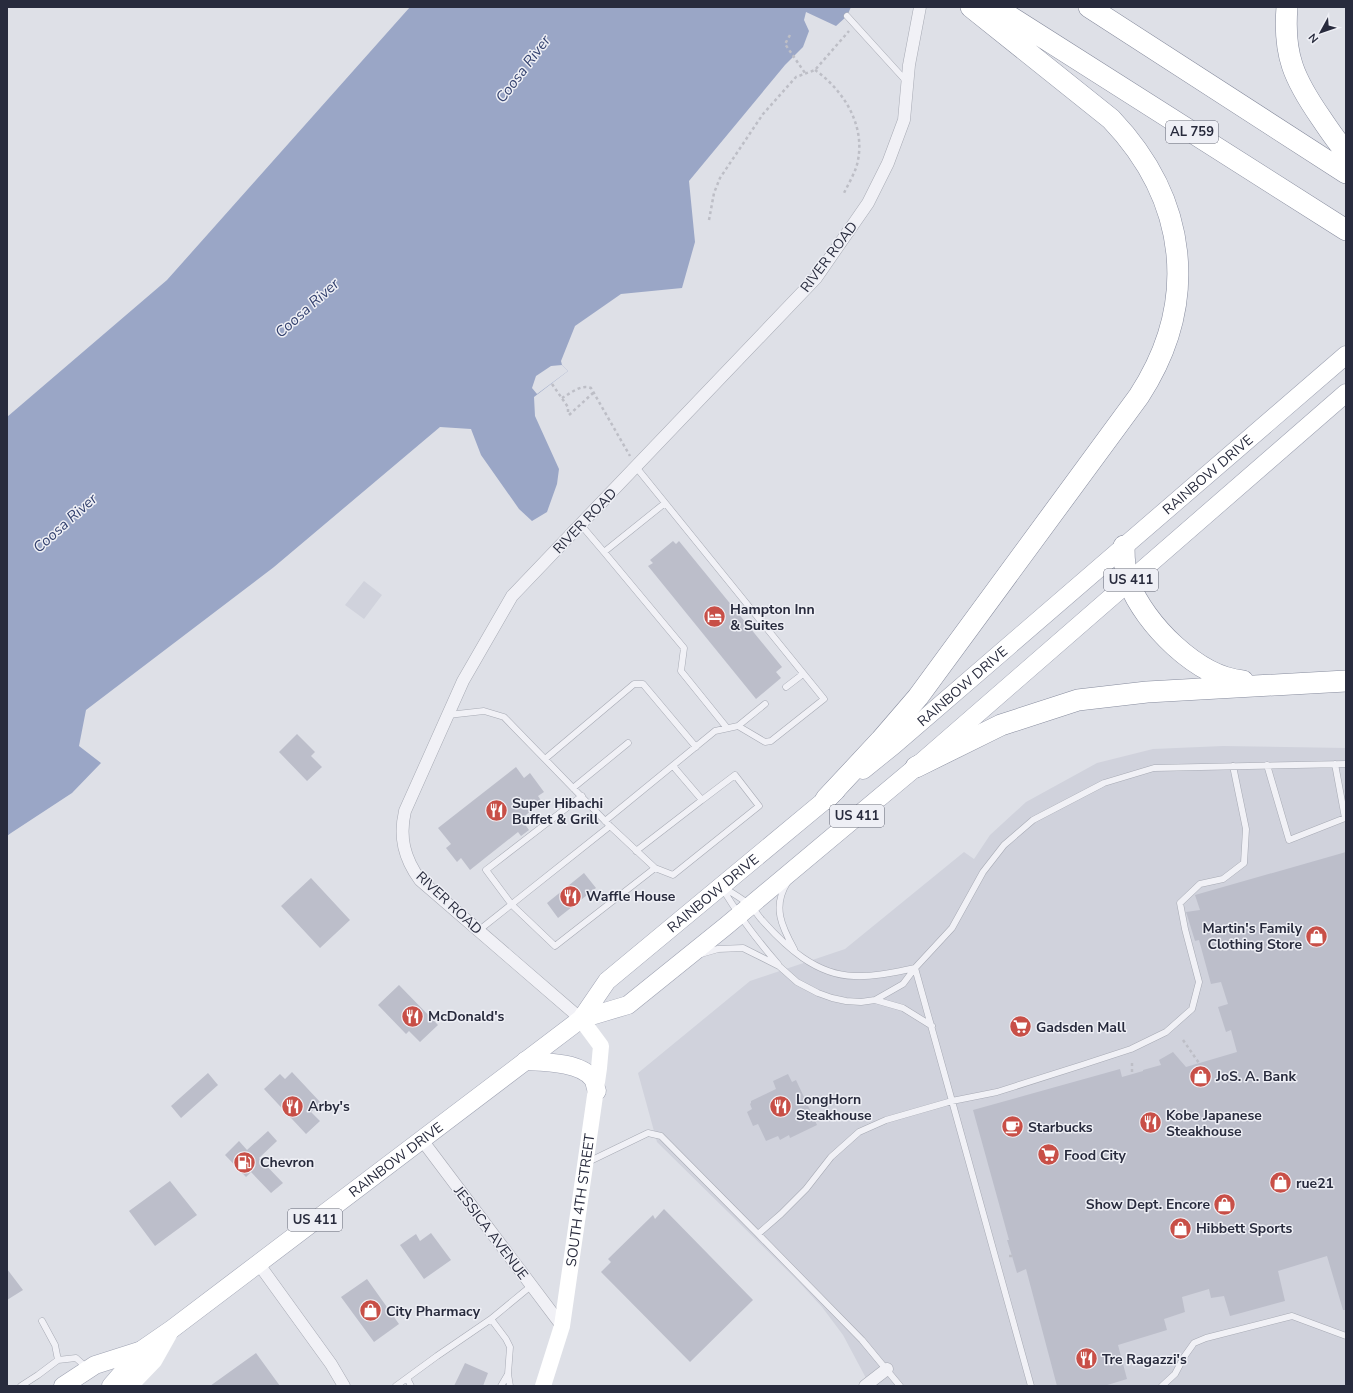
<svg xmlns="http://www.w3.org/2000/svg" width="1353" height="1393" font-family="'Nunito Sans',sans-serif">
	<rect width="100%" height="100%" fill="#dee0e7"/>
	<path fill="#d0d2dc" d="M 364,581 L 382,595 L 364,619 L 345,605 Z
		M 1223,746 L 1346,748 L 1346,1386 L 874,1386 L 867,1380 L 843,1335 L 822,1307 L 797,1280 L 657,1142 L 638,1073 L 750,981 L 845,949 L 964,852 L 974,859 L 990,835 L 1026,802 L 1097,763 L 1153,749 Z"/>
	<path fill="#9aa6c6" d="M 410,7 L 851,7 L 847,16 L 836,26 L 806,12 L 804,20 L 809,31 L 803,47 L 785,65 L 689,181 L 695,242 L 682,288 L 621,294 L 575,326 L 561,361 L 562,365 L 568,371 L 534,397 L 535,416 L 559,469 L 557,484 L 547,512 L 532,521 L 519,509 L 481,455 L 471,429 L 440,427 L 274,567 L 86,710 L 79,746 L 101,763 L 72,793 L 11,833 L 7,836 L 7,417 L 167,280 Z"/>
	<path fill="#dee0e7" d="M 562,365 L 568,371 L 537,394 L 532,388 L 536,376 L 551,366 Z"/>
	<path fill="#bcbeca" d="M 673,541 L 676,544 L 679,541 L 782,667 L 776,672 L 781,678 L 756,699 L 648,566 L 653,563 L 650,560 Z
		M 297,734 L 315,752 L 311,756 L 322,767 L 307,781 L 279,752 Z
		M 516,767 L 524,778 L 530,773 L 544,792 L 538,796 L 542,802 L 521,819 L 529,830 L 521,836 L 518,832 L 470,870 L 461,858 L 457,862 L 446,848 L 451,844 L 438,828 Z
		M 1346,852 L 1346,1310 L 1343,1310 L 1327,1256 L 1278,1271 L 1285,1301 L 1230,1316 L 1224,1296 L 1211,1298 L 1209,1289 L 1182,1297 L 1185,1312 L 1164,1319 L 1167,1330 L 1118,1345 L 1127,1379 L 1104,1386 L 1057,1386 L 1026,1269 L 1017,1273 L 1012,1256 L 1007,1240 L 1009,1240 L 973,1110 L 1120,1069 L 1122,1077 L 1143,1071 L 1143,1070 L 1161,1065 L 1159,1060 L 1173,1052 L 1186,1067 L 1237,1052 L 1231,1030 L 1226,1032 L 1218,1007 L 1228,1004 L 1221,982 L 1211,984 L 1199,940 L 1195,941 L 1187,915 L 1186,912 L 1200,910 L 1195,895 Z
		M 584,873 L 596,888 L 558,918 L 547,903 Z
		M 311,878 L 350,920 L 320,948 L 281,906 Z
		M 399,985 L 438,1025 L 420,1042 L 409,1031 L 406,1034 L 378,1005 Z
		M 292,1072 L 321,1103 L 311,1112 L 320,1121 L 306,1134 L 264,1089 L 280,1074 L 285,1079 Z
		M 208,1073 L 218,1085 L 181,1118 L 171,1106 Z
		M 788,1074 L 792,1082 L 796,1080 L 817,1125 L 790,1138 L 789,1135 L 780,1140 L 778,1136 L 766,1141 L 758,1124 L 753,1126 L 747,1112 L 752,1109 L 750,1104 L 751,1103 L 751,1101 L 776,1089 L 773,1081 Z
		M 268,1131 L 277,1141 L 259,1158 L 283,1183 L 271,1193 L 251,1172 L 246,1177 L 225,1155 L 239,1141 L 247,1150 Z
		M 170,1181 L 197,1215 L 155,1246 L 129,1211 Z
		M 664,1209 L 753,1300 L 690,1362 L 601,1272 L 611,1262 L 608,1259 L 653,1215 L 655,1219 Z
		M 431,1233 L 451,1260 L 424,1279 L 400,1245 L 416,1234 L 420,1241 Z
		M 7,1269 L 23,1290 L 7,1300 Z
		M 367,1279 L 399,1324 L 374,1342 L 341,1297 Z
		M 256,1353 L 280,1386 L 210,1386 Z
		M 465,1363 L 488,1373 L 483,1386 L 454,1386 Z"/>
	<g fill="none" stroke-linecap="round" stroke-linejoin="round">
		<defs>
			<path id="lane" d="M 847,16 L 907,82
				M 581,525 L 604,552 L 665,503
				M 604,552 L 684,648 L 681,671 L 727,728
				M 786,687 L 803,674
				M 448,715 L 484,711 L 504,717 L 610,826 L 478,931
				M 738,726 L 765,704
				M 545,759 L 634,684 L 643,684 L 696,747
				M 1267,765 L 1289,840 L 1345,818 L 1335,764
				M 573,788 L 628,743
				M 582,796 L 486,870 L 512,905 L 555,946 L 655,868 L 610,826
				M 605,821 L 715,731 L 738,726 L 765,742 L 771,741 L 824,699 L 636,467
				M 636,851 L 702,800
				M 655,868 L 673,875 L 759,806 L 735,775 L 702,800 L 673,766
				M 787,883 C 772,907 782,927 794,949
				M 723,887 C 732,893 743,899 751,906 C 755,910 758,916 762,920 C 786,947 816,975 854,976 C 875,977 895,972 915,968
				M 722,888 C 739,916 756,939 778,964
				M 701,954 L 718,949 L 743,948 L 779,966 L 797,982 L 818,993 L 832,998 L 846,1001 L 861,1002 L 875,1000 L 903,1008 L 932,1026
				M 875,1000 L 903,984 L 915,968 L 952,928 L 983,872 L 1004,845 L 1033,820 L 1104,783 L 1154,768 L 1346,764
				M 588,1162 L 648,1133 L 661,1136 L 758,1234
				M 491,1319 L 506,1339 L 510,1347 L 508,1374 L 510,1386
				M 42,1321 L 55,1345 L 58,1360
				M 407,1378 L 411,1386
				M 21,1386 L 38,1375 L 58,1360 L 76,1358 L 87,1368
				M 396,1386 L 437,1356 L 491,1319 L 531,1286
				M 501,1386 L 508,1374
				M 900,1386 L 862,1340 L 758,1234 L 781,1214 L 806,1189 L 831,1157 L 859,1132 L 886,1120 L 952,1101 L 915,968
				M 1031,1386 L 952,1101 L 997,1092 L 1082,1065 L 1131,1049 L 1166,1032 L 1192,1009 L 1199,982 L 1185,929 L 1180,903 L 1200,884 L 1223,879 L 1244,863 L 1246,829 L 1233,766
				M 1162,1386 L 1175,1374 L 1184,1357 L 1194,1343 L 1206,1338 L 1292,1316 L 1346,1336"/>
			<path id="street" d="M 581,1019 L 420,880 C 404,858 399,837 405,811 L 463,681 L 512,596 L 816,278 L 868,203 L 888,163 L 904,120 L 909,65 L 920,7
				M 422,1140 L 562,1326
				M 258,1263 L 331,1364 L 344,1386
				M 865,1386 L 887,1369"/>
			<g id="primary">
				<path id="s2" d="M 863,770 L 894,745 L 1346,355"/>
				<path d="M 581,1019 L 628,1005 L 726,926 L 916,767 L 1346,393"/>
				<path d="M 525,1061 C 544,1062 581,1062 593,1079 C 595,1082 595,1087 597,1091"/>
				<path d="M 63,1386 L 95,1365 L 142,1350"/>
				<path id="s3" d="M 111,1386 L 143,1349 L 172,1329 L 581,1019 L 607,981 L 836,791"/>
			</g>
			<path id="highway" d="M 995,7 L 1346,230
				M 1089,7 L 1346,173
				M 1287,7 C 1283,55 1294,79 1321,118 C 1329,130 1337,142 1346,152
				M 1124,546 C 1124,558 1124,571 1129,583 C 1145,624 1197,677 1243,681
				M 916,767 L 1001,725 L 1078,700 L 1147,692 L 1346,681
				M 826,799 L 881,740 L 918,697 L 1139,396 C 1200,302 1188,200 1111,119 L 971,7"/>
		</defs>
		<use href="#lane" stroke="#a7aab4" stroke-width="7"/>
		<use href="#street" stroke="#a7aab4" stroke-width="13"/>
		<use href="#primary" stroke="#9ea2b2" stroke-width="19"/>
		<use href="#highway" stroke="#868b9d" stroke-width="22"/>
		<path stroke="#bdbec6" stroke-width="2.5" stroke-dasharray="3 3" stroke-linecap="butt" d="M 790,35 L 785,44 L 805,73
			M 815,70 C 846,92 868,130 856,168 C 853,176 848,185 844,193
			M 709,220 L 714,193 L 720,178 L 763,114 L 796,77 L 815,70 L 849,31
			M 552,384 L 568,407 L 568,415
			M 562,398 C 571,393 581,384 591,388 L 630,456
			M 569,415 L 593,393
			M 1183,1040 L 1199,1063
			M 1132,1063 L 1132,1074
			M 1009,1256 L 1012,1256"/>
		<use href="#lane" stroke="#f1f1f6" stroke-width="6"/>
		<use href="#street" stroke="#f1f1f6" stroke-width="12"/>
		<g stroke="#fff" stroke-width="16">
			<path d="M 130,1386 L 154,1361 L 172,1329"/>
			<path id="s1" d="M 543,1386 L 562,1326 L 599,1068 L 601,1046 L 581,1019"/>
		</g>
		<use href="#primary" stroke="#fff" stroke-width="18"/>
		<use href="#highway" stroke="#fff" stroke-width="21"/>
	</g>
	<defs>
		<symbol id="hotel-disc" viewBox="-11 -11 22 22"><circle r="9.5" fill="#c84f47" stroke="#eeeff5"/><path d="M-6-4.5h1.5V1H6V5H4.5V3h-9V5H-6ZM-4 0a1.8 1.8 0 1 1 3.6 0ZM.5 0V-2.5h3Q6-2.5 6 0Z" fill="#fff"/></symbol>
		<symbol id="restaurant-disc" viewBox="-11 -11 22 22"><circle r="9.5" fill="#c84f47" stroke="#eeeff5"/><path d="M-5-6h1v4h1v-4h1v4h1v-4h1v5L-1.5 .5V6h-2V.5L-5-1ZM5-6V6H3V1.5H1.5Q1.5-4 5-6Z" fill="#fff"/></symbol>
		<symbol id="shop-disc" viewBox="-11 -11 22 22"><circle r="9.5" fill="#c84f47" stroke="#eeeff5"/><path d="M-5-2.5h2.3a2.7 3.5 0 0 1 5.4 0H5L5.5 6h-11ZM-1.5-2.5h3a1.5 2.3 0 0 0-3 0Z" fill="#fff"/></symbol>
		<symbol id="supermarket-disc" viewBox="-11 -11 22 22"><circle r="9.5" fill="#c84f47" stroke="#eeeff5"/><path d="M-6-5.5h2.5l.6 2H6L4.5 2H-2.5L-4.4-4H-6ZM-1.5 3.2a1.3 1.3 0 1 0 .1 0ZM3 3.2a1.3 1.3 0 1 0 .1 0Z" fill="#fff"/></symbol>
		<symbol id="cafe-disc" viewBox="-11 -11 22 22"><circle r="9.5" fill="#c84f47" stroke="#eeeff5"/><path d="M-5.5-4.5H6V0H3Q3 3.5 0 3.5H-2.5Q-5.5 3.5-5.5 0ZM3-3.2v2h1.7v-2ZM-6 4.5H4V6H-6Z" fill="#fff"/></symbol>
		<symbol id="fuel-disc" viewBox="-11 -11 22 22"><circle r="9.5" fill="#c84f47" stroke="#eeeff5"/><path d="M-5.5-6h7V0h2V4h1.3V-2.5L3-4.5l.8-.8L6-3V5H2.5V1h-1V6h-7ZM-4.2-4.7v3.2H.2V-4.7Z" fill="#fff"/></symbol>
	</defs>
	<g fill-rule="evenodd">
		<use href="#hotel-disc" x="702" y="604" width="25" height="25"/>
		<use href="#restaurant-disc" x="484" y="798" width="25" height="25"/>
		<use href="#restaurant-disc" x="558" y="884" width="25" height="25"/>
		<use href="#shop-disc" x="1304" y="924" width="25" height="25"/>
		<use href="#restaurant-disc" x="400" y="1004" width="25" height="25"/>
		<use href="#supermarket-disc" x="1008" y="1014" width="25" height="25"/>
		<use href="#shop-disc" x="1188" y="1064" width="25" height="25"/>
		<use href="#restaurant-disc" x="280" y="1094" width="25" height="25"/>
		<use href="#restaurant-disc" x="768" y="1094" width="25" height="25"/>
		<use href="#restaurant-disc" x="1138" y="1110" width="25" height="25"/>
		<use href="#cafe-disc" x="1000" y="1114" width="25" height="25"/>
		<use href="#supermarket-disc" x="1036" y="1142" width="25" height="25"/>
		<use href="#fuel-disc" x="232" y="1150" width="25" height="25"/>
		<use href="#shop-disc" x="1268" y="1170" width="25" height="25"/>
		<use href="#shop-disc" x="1212" y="1192" width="25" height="25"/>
		<use href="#shop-disc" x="1168" y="1216" width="25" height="25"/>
		<use href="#shop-disc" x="358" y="1298" width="25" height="25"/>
		<use href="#restaurant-disc" x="1074" y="1346" width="25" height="25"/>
	</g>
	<g text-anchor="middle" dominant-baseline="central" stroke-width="3" stroke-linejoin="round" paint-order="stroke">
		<g fill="#eeeff5" stroke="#636674" stroke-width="1">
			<rect x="1166" y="121" width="52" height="22" rx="3"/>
			<rect x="1104" y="569" width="54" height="22" rx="3"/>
			<rect x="830" y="805" width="54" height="22" rx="3"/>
			<rect x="288" y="1209" width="54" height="22" rx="3"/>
		</g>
		<g font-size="13" font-weight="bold" fill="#282b3d">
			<text x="1192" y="132">AL 759</text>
			<text x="1131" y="580">US 411</text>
			<text x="857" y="816">US 411</text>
			<text x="315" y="1220">US 411</text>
		</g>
		<g font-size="14" fill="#282b3d" stroke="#eeeff5">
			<text transform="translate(829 257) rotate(-53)">RIVER ROAD</text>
			<text stroke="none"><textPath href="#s2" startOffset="454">RAINBOW DRIVE</textPath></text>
			<text transform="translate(585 521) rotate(-46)">RIVER ROAD</text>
			<text stroke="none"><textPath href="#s2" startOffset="130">RAINBOW DRIVE</textPath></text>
			<text stroke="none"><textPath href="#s3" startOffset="781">RAINBOW DRIVE</textPath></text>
			<text transform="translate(449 903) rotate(43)">RIVER ROAD</text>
			<text stroke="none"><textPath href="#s3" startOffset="365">RAINBOW DRIVE</textPath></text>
			<text stroke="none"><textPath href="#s1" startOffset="190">SOUTH 4TH STREET</textPath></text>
			<text transform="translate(491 1233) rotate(53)">JESSICA AVENUE</text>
		</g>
		<g font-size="14" font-weight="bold" fill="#282b3d" stroke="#eeeff5" text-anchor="start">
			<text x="730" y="609">Hampton Inn<tspan x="730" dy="16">&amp; Suites</tspan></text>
			<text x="512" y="803">Super Hibachi<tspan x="512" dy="16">Buffet &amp; Grill</tspan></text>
			<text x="586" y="896">Waffle House</text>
			<text x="1302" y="928" text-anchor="end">Martin's Family<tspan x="1302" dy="16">Clothing Store</tspan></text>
			<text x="428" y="1016">McDonald's</text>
			<text x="1036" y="1027">Gadsden Mall</text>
			<text x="1216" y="1076">JoS. A. Bank</text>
			<text x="796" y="1099">LongHorn<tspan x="796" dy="16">Steakhouse</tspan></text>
			<text x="308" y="1106">Arby's</text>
			<text x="1166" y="1115">Kobe Japanese<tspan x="1166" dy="16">Steakhouse</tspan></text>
			<text x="1028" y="1127">Starbucks</text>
			<text x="1064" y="1155">Food City</text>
			<text x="260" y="1162">Chevron</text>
			<text x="1296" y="1183">rue21</text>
			<text x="1210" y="1204" text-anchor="end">Show Dept. Encore</text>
			<text x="1196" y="1228">Hibbett Sports</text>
			<text x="386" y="1311">City Pharmacy</text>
			<text x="1102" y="1359">Tre Ragazzi's</text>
		</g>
		<g font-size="15" font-style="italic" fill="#34426f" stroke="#eeeff5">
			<text transform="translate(523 69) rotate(-53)">Coosa River</text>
			<text transform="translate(307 308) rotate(-42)">Coosa River</text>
			<text transform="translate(65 523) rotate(-42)">Coosa River</text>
		</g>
	</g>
	<rect width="1353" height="1393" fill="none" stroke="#282b3d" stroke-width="16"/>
	<g transform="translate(1321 32) rotate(230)" stroke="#eeeff5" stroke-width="3" paint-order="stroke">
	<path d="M0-3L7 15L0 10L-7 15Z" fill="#282b3d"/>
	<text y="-6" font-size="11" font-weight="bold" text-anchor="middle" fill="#282b3d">N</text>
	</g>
</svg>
